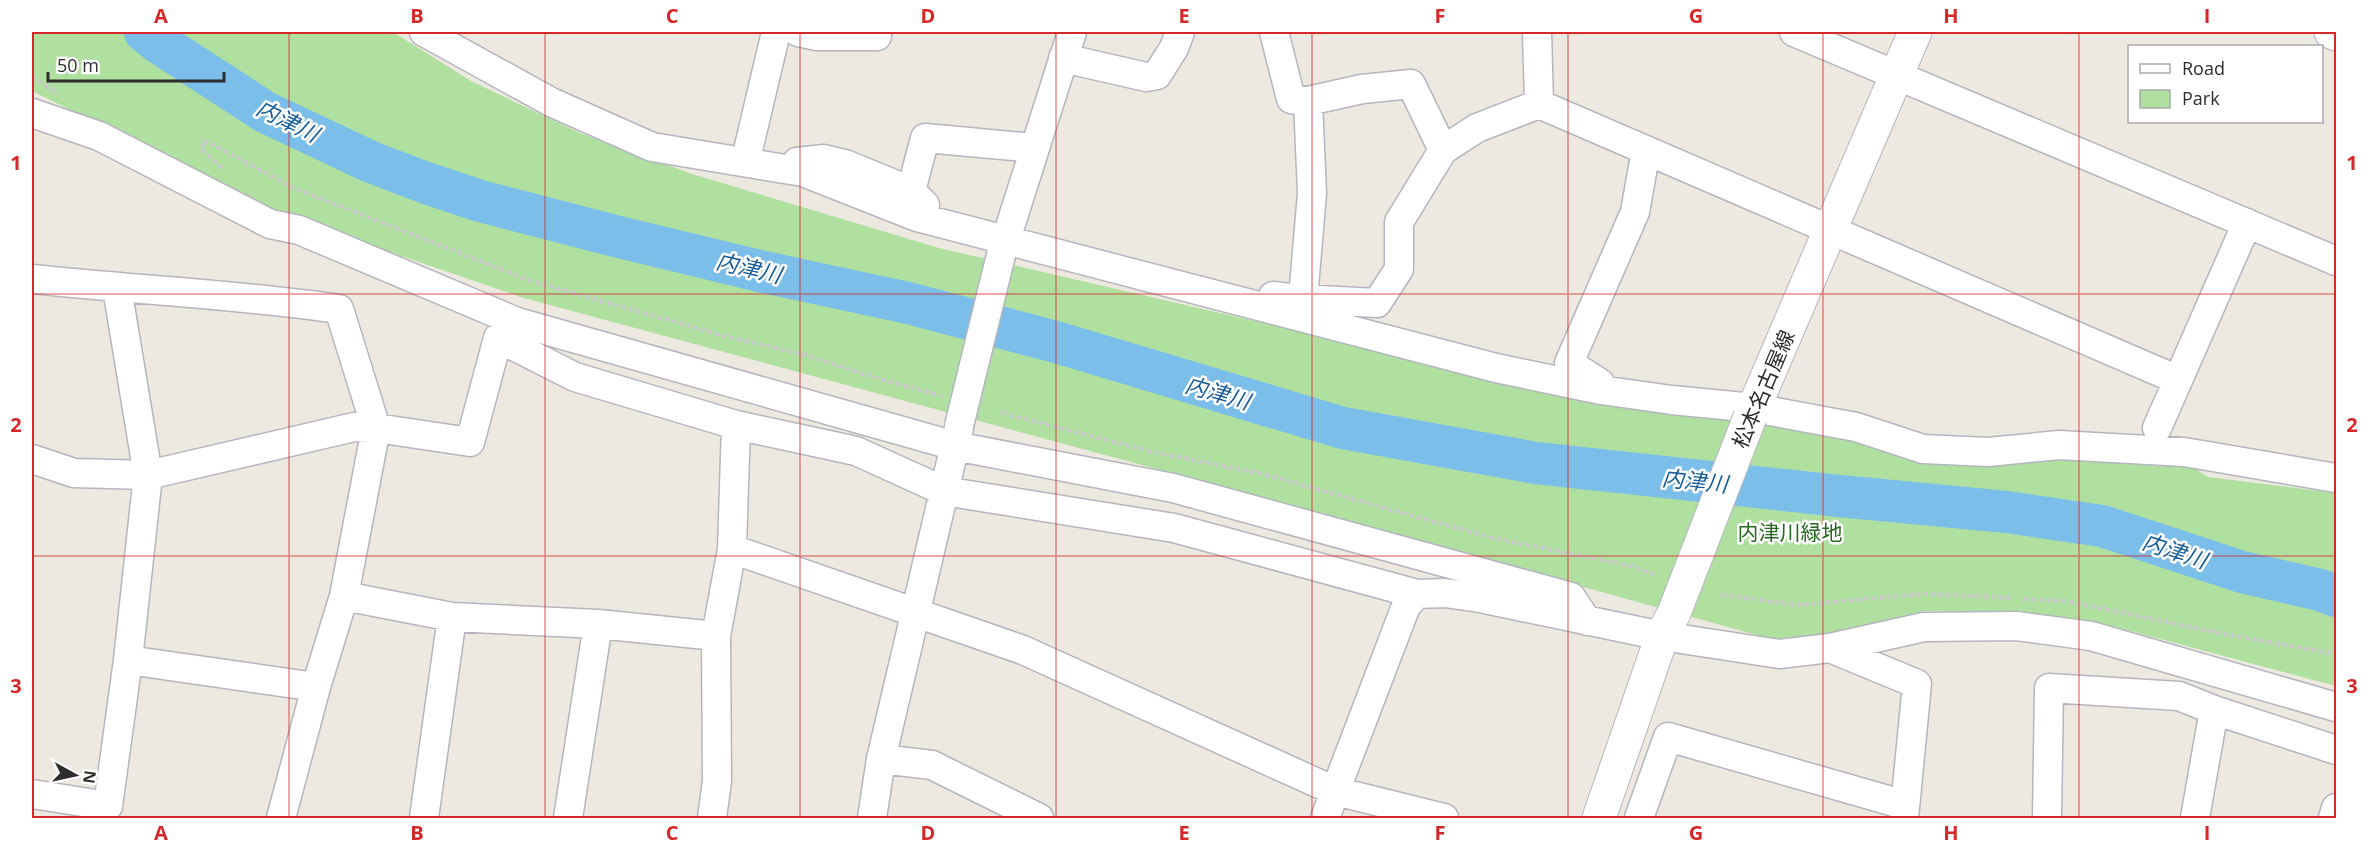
<svg xmlns="http://www.w3.org/2000/svg" width="2368" height="850" font-family="'Open Sans','Noto Sans JP',sans-serif">
	<rect width="100%" height="100%" fill="#ede9e0"/>
	<path fill="#afe0a0" d="M 32,32 L 393,32 L 471,81 L 580,133 L 692,174 L 939,248 L 1493,376 L 1987,457 L 2185,462 L 2208,477 L 2336,493 L 2336,686 L 2104,624 L 2015,611 L 1924,611 L 1789,644 L 1179,475 L 524,298 L 285,216 L 32,91 Z"/>
	<g fill="none" stroke-linecap="round" stroke-linejoin="round">
		<path stroke="#7abee9" stroke-width="42" d="M 145,32 L 162,45 L 265,112 L 371,162 L 426,183 L 480,201 L 619,237 L 764,272 L 908,303 L 1056,342 L 1343,428 L 1536,463 L 1839,496 L 2007,512 L 2102,526 L 2242,572 L 2320,590 L 2336,596"/>
		<defs>
			<path id="minor" d="M 424,32 L 551,102 L 652,147 L 803,172 L 917,217 L 1496,368 L 1601,390 L 1672,400 L 1754,408 L 1856,427 L 1923,449 L 1988,452 L 2059,445 L 2184,452 L 2336,478
				M 798,32 L 817,36 L 877,36 L 877,32
				M 1274,32 L 1291,99 L 1308,101 L 1362,89 L 1411,84 L 1443,150
				M 1794,32 L 2336,261
				M 1063,58 L 1146,77 L 1157,75 L 1174,48 L 1180,32
				M 1539,104 L 2178,380
				M 32,113 L 99,136 L 270,224 L 299,230 L 517,322 L 955,446 L 1173,488 L 1571,597 L 1587,621
				M 749,146 L 776,32
				M 797,162 L 824,159 L 845,164 L 911,191 L 925,205
				M 911,191 L 925,138 L 1035,148
				M 1001,255 L 1072,32
				M 32,279 C 134,290 237,294 339,309 L 376,428 L 344,596 L 316,687 L 281,818
				M 117,288 L 148,475 L 128,660
				M 1273,296 L 1299,299 L 1377,303 L 1399,269 L 1399,222 L 1443,150 L 1477,128 L 1539,104 L 1537,32
				M 1299,299 L 1304,287 L 1312,193 L 1308,101
				M 1600,383 L 1569,363 L 1635,212 L 1646,150
				M 2157,428 L 2247,223
				M 32,459 L 74,473 L 148,475 L 354,427 L 376,428 L 470,442 L 498,338 L 575,377 L 736,425 L 856,451 L 944,491 L 1174,528 L 1417,594
				M 732,549 L 1023,650 L 1335,791 L 1444,818
				M 344,596 L 452,617 L 598,624 L 716,636
				M 1830,648 L 1917,684 L 1904,818
				M 881,759 L 932,765 L 1039,818
				M 32,794 L 108,806 L 128,660 L 316,687
				M 424,818 L 452,617
				M 568,818 L 598,624
				M 712,818 L 717,781 L 716,636 L 732,549 L 736,425
				M 872,818 L 881,759 L 959,428
				M 1325,818 L 1406,606 L 1417,594 L 1445,593 L 1480,598 L 1662,636 L 1779,654 L 1830,648 L 1924,627 L 2016,626 L 2091,636 L 2336,707
				M 1639,818 L 1668,737 L 1905,805
				M 2047,818 L 2049,688 L 2179,696 L 2214,710 L 2336,750
				M 2195,818 L 2214,710
				M 2333,818 L 2336,808"/>
			<path id="secondary" d="M 2331,32 L 2336,34
				M 1750,417 L 1915,32
				M 1599,818 L 1662,636 L 1674,613"/>
		</defs>
		<use href="#minor" stroke="#b4b5bf" stroke-width="31"/>
		<use href="#secondary" stroke="#b4b5bf" stroke-width="35"/>
		<path stroke="#c8c8c8" stroke-width="4" stroke-dasharray="4.5 3" stroke-linecap="butt" d="M 32,76 L 58,94
			M 222,168 L 202,150 L 204,140 L 296,189 L 531,281 L 728,337 L 806,355 L 873,377 L 942,396
			M 1002,413 L 1149,451 L 1263,474 L 1493,538 L 1631,566 L 1656,575
			M 1722,595 L 1798,605 L 1924,594 L 2011,598
			M 2024,599 L 2066,601 L 2229,635 L 2330,653 L 2336,656"/>
		<use href="#minor" stroke="#fff" stroke-width="28"/>
		<use href="#secondary" stroke="#fff" stroke-width="33"/>
		<defs>
			<path id="minor-bridge" d="M 959,426 L 1001,255"/>
			<path id="secondary-bridge" d="M 1674,613 L 1750,417"/>
		</defs>
		<use href="#minor-bridge" stroke="#b4b5bf" stroke-width="31" stroke-linecap="butt"/>
		<use href="#secondary-bridge" stroke="#b4b5bf" stroke-width="35" stroke-linecap="butt"/>
		<use href="#minor-bridge" stroke="#fff" stroke-width="28"/>
		<use href="#secondary-bridge" stroke="#fff" stroke-width="33"/>
	</g>
	<path fill="none" stroke="#d62828" stroke-width="1.5" stroke-opacity="0.55" d="M 289,32 L 289,818M 545,32 L 545,818M 800,32 L 800,818M 1056,32 L 1056,818M 1312,32 L 1312,818M 1568,32 L 1568,818M 1823,32 L 1823,818M 2079,32 L 2079,818M 32,294 L 2336,294M 32,556 L 2336,556"/>
	<g text-anchor="middle" dominant-baseline="central" stroke-width="5" stroke-linejoin="round" paint-order="stroke">
		<g font-size="21" fill="#2d2d2d" stroke="#fff">
			<text transform="translate(1763 389) rotate(-67)">松本名古屋線</text>
		</g>
		<g font-size="21" fill="#26681f" stroke="#fff">
			<text x="1790" y="532">内津川緑地</text>
		</g>
		<g font-size="22" font-style="italic" fill="#155c99" stroke="#fff">
			<text transform="translate(288 120) rotate(26)">内津川</text>
			<text transform="translate(749 267) rotate(13)">内津川</text>
			<text transform="translate(1218 392) rotate(16)">内津川</text>
			<text transform="translate(1695 480) rotate(6)">内津川</text>
			<text transform="translate(2175 550) rotate(18)">内津川</text>
		</g>
	</g>
	<rect width="2368" height="850" fill="none" stroke="#ffffff" stroke-width="66"/>
	<rect x="2128" y="45" width="195" height="78" fill="#ffffff" stroke="#ababab" stroke-width="1.5"/>
	<rect x="2140" y="64" width="30" height="9" fill="#ffffff" stroke="#ababab" stroke-width="1.5"/>
	<text x="2182" y="75" font-size="18" fill="#2d2d2d">Road</text>
	<rect x="2140" y="90" width="30" height="18" fill="#afe0a0" stroke="#ababab" stroke-width="1.5"/>
	<text x="2182" y="105" font-size="18" fill="#2d2d2d">Park</text>
	<g transform="translate(75 775) rotate(98)" stroke="#ffffff" stroke-width="4.5" paint-order="stroke">
	<path d="M0-4.5L10 22L0 15L-10 22Z" fill="#2d2d2d"/>
	<text y="-9" font-size="16" font-weight="bold" text-anchor="middle" fill="#2d2d2d">N</text>
	</g>
	<path d="M48 72v9h176v-9" fill="none" stroke="#2d2d2d" stroke-width="3"/>
	<text x="57" y="72" font-size="18" fill="#2d2d2d" stroke="#ffffff" stroke-width="4.5" paint-order="stroke">50 m</text>
	<rect x="33" y="33" width="2302" height="784" fill="none" stroke="#d62828" stroke-width="2"/>
	<g font-size="20" text-anchor="middle" font-weight="bold" fill="#d62828">
		<text x="161" y="23">A</text>
		<text x="417" y="23">B</text>
		<text x="672" y="23">C</text>
		<text x="928" y="23">D</text>
		<text x="1184" y="23">E</text>
		<text x="1440" y="23">F</text>
		<text x="1696" y="23">G</text>
		<text x="1951" y="23">H</text>
		<text x="2207" y="23">I</text>
		<text x="16" y="170">1</text>
		<text x="2352" y="170">1</text>
		<text x="16" y="432">2</text>
		<text x="2352" y="432">2</text>
		<text x="16" y="693">3</text>
		<text x="2352" y="693">3</text>
		<text x="161" y="840">A</text>
		<text x="417" y="840">B</text>
		<text x="672" y="840">C</text>
		<text x="928" y="840">D</text>
		<text x="1184" y="840">E</text>
		<text x="1440" y="840">F</text>
		<text x="1696" y="840">G</text>
		<text x="1951" y="840">H</text>
		<text x="2207" y="840">I</text>
	</g>
</svg>
